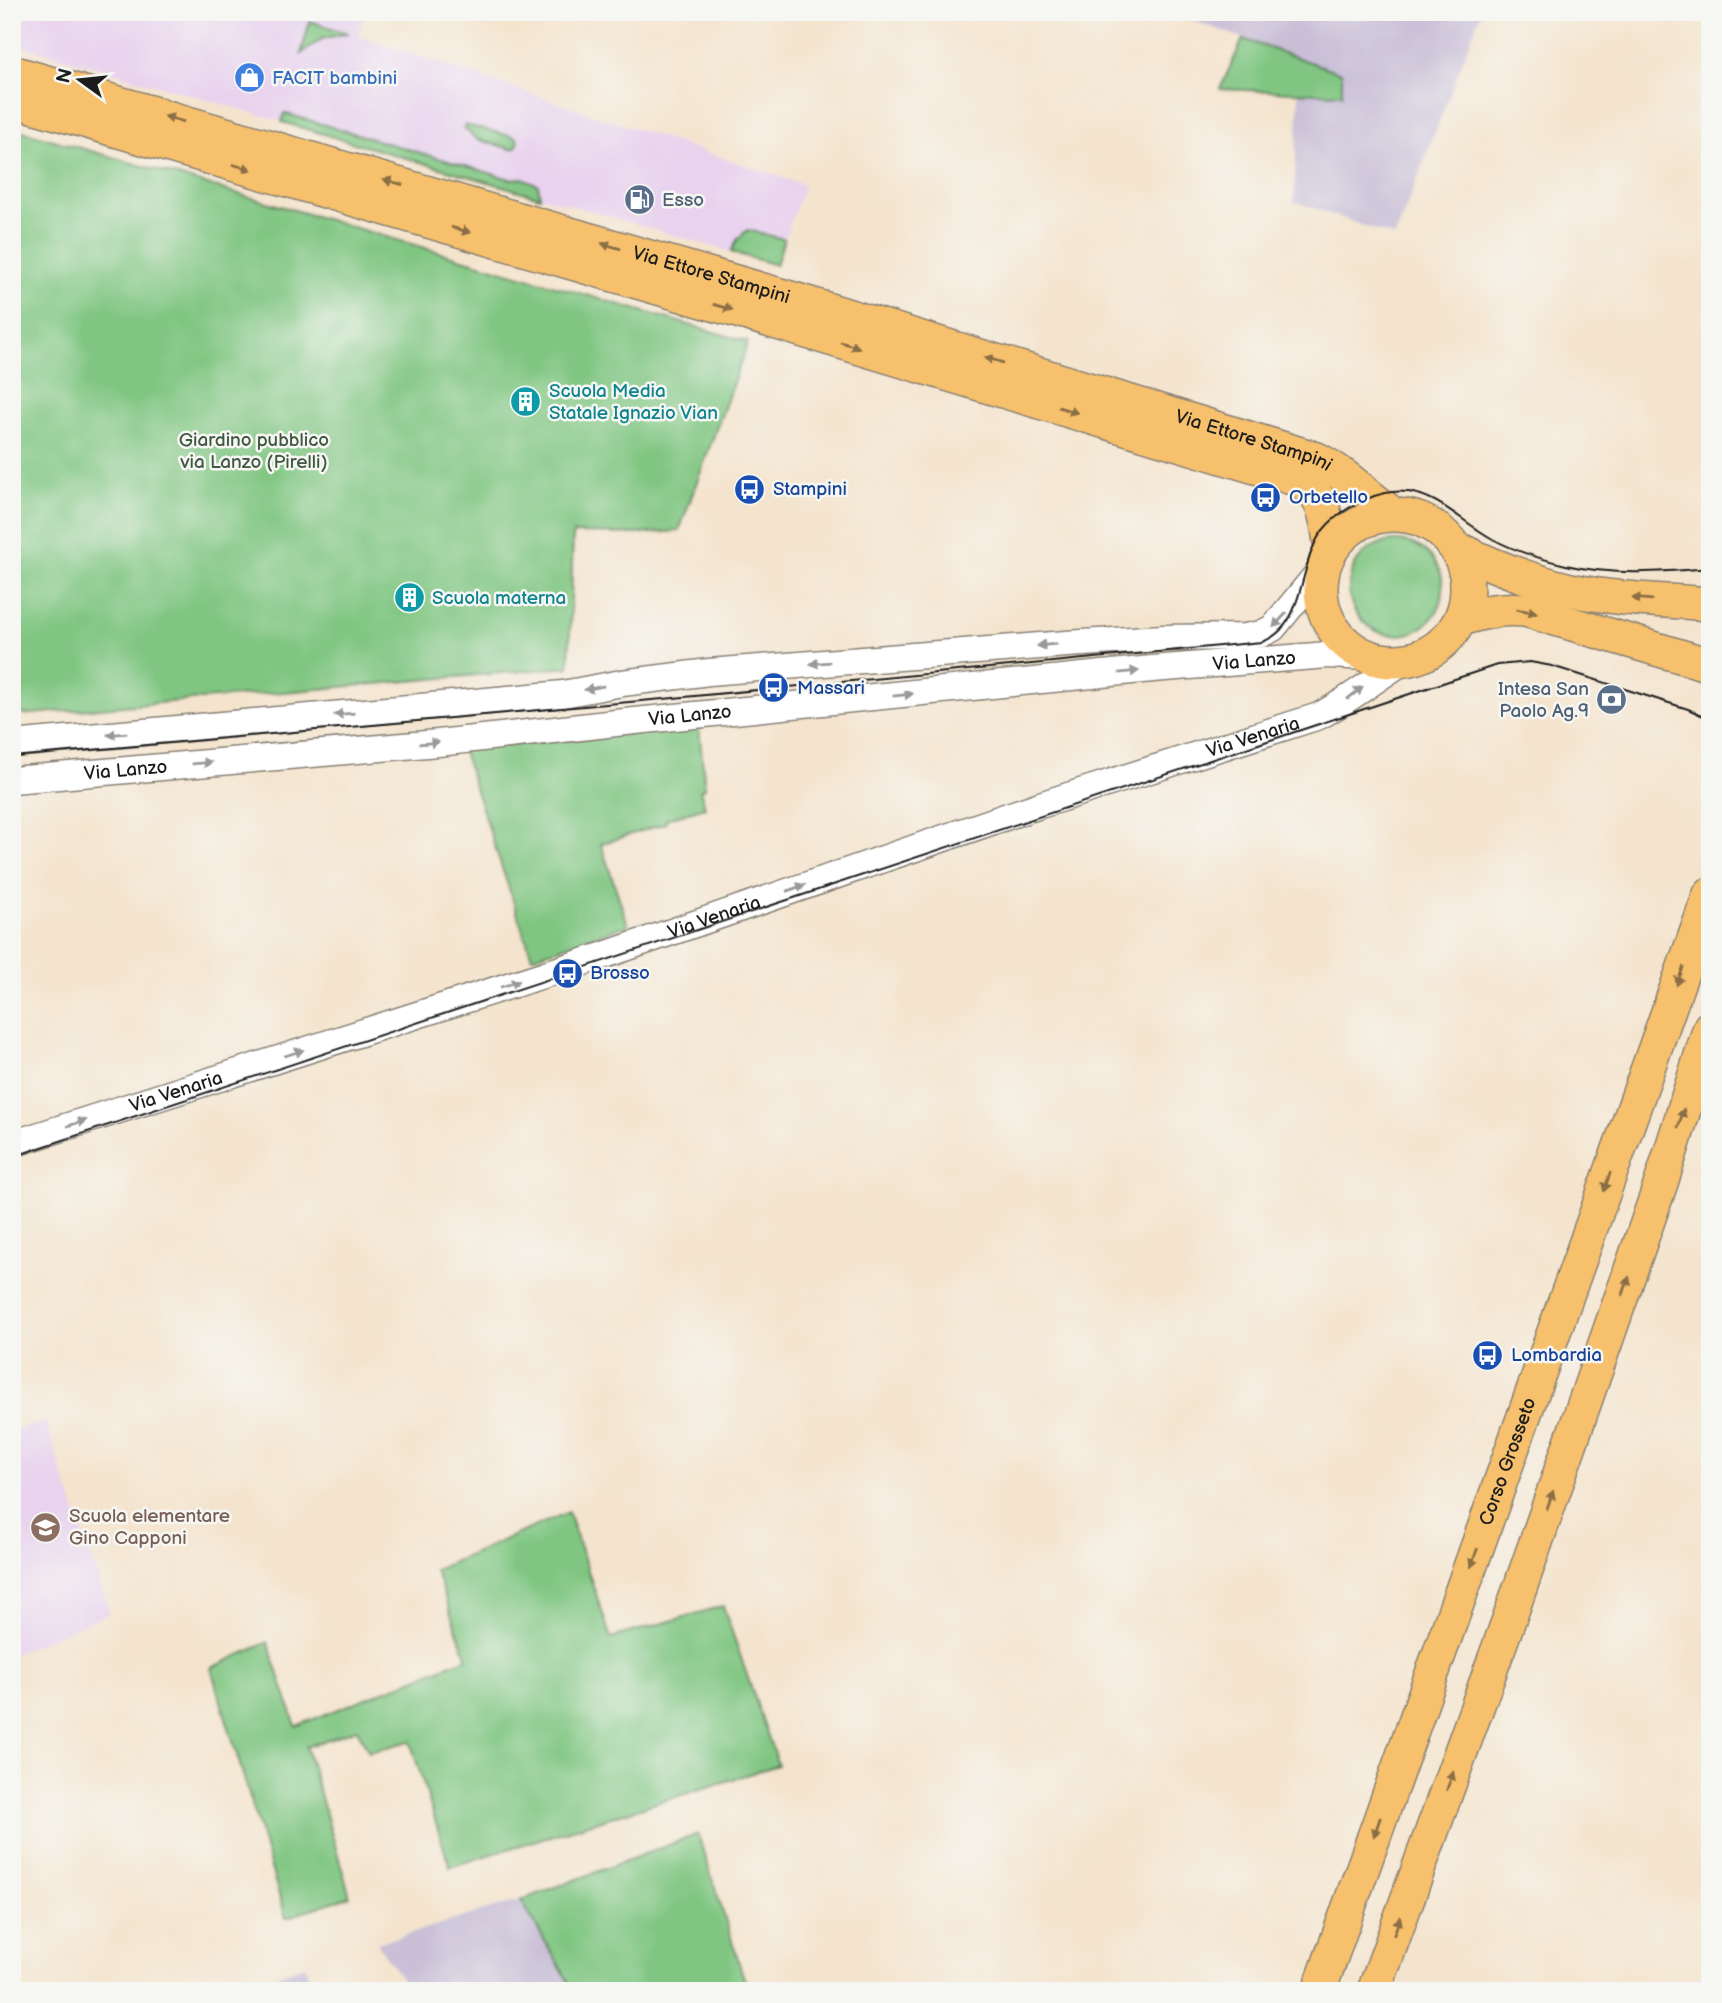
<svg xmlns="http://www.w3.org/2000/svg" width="1722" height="2003" font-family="'Balsamiq Sans',sans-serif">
	<rect width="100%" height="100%" fill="#f6f6f2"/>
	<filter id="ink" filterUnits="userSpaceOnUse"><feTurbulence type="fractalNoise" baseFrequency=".0143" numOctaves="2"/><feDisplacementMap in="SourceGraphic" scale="14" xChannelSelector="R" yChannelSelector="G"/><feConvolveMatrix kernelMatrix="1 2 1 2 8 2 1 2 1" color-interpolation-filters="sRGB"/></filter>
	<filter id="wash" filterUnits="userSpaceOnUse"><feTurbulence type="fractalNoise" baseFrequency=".00686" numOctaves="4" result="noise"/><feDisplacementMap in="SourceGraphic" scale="28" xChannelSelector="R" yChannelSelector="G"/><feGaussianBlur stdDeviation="1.57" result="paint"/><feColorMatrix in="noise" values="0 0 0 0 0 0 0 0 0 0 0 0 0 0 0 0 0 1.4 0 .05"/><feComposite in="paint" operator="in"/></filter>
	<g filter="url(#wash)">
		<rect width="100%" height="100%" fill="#f4e4ce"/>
		<path fill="#e8d2ee" d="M 12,12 L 365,12 L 358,36 L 804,185 L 776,265 L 12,43 Z
			M 12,612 L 21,715 L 12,716 Z
			M 45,1421 L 110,1613 L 12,1655 L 12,1431 Z"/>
		<path fill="#c9bfd7" d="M 1168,12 L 1481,12 L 1395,237 L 1294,201 L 1299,93 L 1342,94 L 1342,73 Z
			M 521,1900 L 570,1986 L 562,1991 L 410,1991 L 377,1943 Z
			M 305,1966 L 314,1991 L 256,1991 L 251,1984 Z"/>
		<path fill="#80c682" stroke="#4e714f" stroke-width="2" d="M 310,21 L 347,33 L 322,39 L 301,54 Z
			M 1243,39 L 1342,73 L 1342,94 L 1220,89 Z
			M 284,113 L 510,179 L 523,178 L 538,185 L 540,197 L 282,122 Z
			M 465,125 L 512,136 L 517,138 L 518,144 L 515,148 L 511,149 L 476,139 L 464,128 Z
			M 12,128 L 748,342 L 679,531 L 637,534 L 573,533 L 569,667 L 21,715 L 12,612 Z
			M 747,230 L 784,239 L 776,265 L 731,252 L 737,240 Z
			M1349 588a47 47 0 1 1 94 0a47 47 0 1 1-94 0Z
			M 699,727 L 705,788 L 700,790 L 705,807 L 666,819 L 666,823 L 601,844 L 628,925 L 532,957 L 462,749 Z
			M 568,1512 L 611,1638 L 723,1606 L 778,1765 L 450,1867 L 410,1741 L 369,1752 L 357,1729 L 306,1747 L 350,1896 L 286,1918 L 211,1668 L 268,1642 L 296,1726 L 467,1658 L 435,1570 Z
			M 698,1834 L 748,1991 L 574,1991 L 521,1900 Z"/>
	</g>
	<g filter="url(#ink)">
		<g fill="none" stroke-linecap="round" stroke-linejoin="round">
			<defs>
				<g id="minor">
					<path d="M 12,744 L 563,694 L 622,683 L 709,672 L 1066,644 L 1163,638 L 1245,637 L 1261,634 L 1273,628 L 1323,567"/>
					<path id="s1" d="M 12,780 L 438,743 L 625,722 L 1152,669 L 1328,655 L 1368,657"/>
					<path id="s2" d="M 12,1144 L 596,958 L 1040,805 L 1319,716 C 1349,700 1375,679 1404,661"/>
				</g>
				<g id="major">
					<path id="s3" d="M 12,72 L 794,299 L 1317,459 C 1345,473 1367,496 1393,514"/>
					<path d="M 12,100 L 751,315 L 1295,479 C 1325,492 1327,520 1331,549"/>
					<circle cx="1394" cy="588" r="73"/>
					<path d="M 1456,548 C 1493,566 1531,581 1571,590 C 1617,600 1664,600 1710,604"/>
					<path d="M 1461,619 C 1483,612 1501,608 1525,610 L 1710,665"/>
					<path id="s4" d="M 1319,1991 L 1710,894"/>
					<path d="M 1374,1991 L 1512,1611 L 1661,1183 L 1710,1027"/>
				</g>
			</defs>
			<use href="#minor" stroke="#888075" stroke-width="29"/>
			<use href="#major" stroke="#888075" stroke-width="36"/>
			<use href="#minor" stroke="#fff" stroke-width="26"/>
			<use href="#major" stroke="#f7c06c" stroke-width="33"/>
			<path stroke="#1c1c1c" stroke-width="2" d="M 12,757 L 663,699 L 1262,642 C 1302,628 1299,575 1315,543 C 1325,522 1346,508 1367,499 C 1422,475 1449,514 1491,538 C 1514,551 1541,559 1566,565 C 1612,576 1663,572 1710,568
				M 12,1157 L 1497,665 L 1530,662 L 1552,666 L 1688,709 L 1710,719"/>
		</g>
		<defs><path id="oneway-solid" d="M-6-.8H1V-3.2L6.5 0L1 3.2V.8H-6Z" transform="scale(1.75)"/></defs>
		<g fill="#8a6e44">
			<use href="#oneway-solid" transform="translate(174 119) rotate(-164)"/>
			<use href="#oneway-solid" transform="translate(242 167) rotate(16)"/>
			<use href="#oneway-solid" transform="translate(393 182) rotate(-164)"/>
			<use href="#oneway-solid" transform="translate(461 230) rotate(16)"/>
			<use href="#oneway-solid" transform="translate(611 246) rotate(-164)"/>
			<use href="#oneway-solid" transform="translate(723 307) rotate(16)"/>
			<use href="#oneway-solid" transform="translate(850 345) rotate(17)"/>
			<use href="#oneway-solid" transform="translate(994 360) rotate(-163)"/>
			<use href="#oneway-solid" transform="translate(1068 410) rotate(17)"/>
			<use href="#oneway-solid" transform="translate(1642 599) rotate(-175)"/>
			<use href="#oneway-solid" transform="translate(1527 611) rotate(10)"/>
			<use href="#oneway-solid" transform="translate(1680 976) rotate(110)"/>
			<use href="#oneway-solid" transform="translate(1681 1118) rotate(-73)"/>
			<use href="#oneway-solid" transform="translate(1607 1182) rotate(109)"/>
			<use href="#oneway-solid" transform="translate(1626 1286) rotate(-71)"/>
			<use href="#oneway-solid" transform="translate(1550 1500) rotate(-71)"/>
			<use href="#oneway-solid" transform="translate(1474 1558) rotate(110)"/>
			<use href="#oneway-solid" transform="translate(1450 1781) rotate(-70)"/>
			<use href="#oneway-solid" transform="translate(1377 1827) rotate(109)"/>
			<use href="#oneway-solid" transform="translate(1397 1926) rotate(-70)"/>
		</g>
		<g fill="#999">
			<use href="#oneway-solid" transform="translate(1280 620) rotate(133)"/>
			<use href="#oneway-solid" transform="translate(1047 645) rotate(175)"/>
			<use href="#oneway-solid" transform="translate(820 663) rotate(175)"/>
			<use href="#oneway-solid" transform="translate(1129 672) rotate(-6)"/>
			<use href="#oneway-solid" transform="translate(594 688) rotate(169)"/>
			<use href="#oneway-solid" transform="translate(1355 693) rotate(-39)"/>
			<use href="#oneway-solid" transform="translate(903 695) rotate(-6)"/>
			<use href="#oneway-solid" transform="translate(344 714) rotate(175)"/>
			<use href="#oneway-solid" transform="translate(117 734) rotate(175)"/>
			<use href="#oneway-solid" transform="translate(429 743) rotate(-5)"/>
			<use href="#oneway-solid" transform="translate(202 763) rotate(-5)"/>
			<use href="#oneway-solid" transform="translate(796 888) rotate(-19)"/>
			<use href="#oneway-solid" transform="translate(510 984) rotate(-18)"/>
			<use href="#oneway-solid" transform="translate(294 1053) rotate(-18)"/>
			<use href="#oneway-solid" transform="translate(77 1123) rotate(-18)"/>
		</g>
	</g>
	<defs>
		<symbol id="shop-disc" viewBox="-11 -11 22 22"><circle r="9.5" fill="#3f7fe0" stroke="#f6f6f2"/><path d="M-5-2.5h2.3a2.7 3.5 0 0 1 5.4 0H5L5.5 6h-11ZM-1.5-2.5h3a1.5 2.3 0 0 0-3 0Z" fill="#fff"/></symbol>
		<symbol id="fuel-disc" viewBox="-11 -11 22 22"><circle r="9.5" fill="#5c6f8a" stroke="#f6f6f2"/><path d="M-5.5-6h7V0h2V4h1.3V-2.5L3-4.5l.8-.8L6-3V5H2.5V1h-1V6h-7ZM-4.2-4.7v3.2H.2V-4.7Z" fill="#fff"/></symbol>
		<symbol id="building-disc" viewBox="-11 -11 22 22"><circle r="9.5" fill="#0f9aa8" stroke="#f6f6f2"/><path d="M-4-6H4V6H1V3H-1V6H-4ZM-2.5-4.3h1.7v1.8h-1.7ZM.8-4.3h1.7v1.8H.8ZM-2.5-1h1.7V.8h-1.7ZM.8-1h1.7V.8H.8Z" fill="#fff"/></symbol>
		<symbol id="bus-disc" viewBox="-11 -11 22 22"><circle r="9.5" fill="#1a4fb4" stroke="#f6f6f2"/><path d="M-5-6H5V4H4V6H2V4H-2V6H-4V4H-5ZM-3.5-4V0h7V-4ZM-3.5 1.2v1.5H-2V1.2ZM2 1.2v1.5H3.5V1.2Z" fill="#fff"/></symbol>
		<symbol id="bank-disc" viewBox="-11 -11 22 22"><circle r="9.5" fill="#5c6f8a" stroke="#f6f6f2"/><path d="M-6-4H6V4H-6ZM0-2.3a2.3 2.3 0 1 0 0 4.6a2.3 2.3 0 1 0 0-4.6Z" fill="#fff"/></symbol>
		<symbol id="school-disc" viewBox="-11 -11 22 22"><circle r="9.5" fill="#8d6e63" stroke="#f6f6f2"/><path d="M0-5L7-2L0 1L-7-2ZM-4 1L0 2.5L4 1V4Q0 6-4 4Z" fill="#fff"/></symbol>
	</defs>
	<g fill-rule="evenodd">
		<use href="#shop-disc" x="232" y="60" width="35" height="35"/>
		<use href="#fuel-disc" x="622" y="182" width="35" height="35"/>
		<use href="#building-disc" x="508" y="384" width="35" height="35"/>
		<use href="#bus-disc" x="732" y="472" width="35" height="35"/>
		<use href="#bus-disc" x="1248" y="480" width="35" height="35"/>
		<use href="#building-disc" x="392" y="580" width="35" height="35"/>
		<use href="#bus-disc" x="756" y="670" width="35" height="35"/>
		<use href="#bank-disc" x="1594" y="682" width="35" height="35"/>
		<use href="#bus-disc" x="550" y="956" width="35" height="35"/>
		<use href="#bus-disc" x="1470" y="1338" width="35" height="35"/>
		<use href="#school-disc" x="28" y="1510" width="35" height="35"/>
	</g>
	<g text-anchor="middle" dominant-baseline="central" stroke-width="5" stroke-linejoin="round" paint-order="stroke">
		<g font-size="19" fill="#366cbe" stroke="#f6f6f2" text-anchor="start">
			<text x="272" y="78">FACIT bambini</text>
		</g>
		<g font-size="19" fill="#4e5e75" stroke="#f6f6f2" text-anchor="start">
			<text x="662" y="200">Esso</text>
			<text x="1589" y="689" text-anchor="end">Intesa San<tspan x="1589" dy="22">Paolo Ag.9</tspan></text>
		</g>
		<g font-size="19" fill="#1c1c1c" stroke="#f6f6f2">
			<text stroke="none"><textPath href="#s3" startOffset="728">Via Ettore Stampini</textPath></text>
			<text stroke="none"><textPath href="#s3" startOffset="1295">Via Ettore Stampini</textPath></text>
			<text stroke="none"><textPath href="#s1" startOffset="1248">Via Lanzo</textPath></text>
			<text stroke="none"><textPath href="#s1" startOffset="681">Via Lanzo</textPath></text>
			<text stroke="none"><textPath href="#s2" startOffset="1306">Via Venaria</textPath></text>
			<text stroke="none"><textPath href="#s1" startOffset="114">Via Lanzo</textPath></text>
			<text stroke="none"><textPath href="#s2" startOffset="738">Via Venaria</textPath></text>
			<text stroke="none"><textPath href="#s2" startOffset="172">Via Venaria</textPath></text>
			<text stroke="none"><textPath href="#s4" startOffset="562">Corso Grosseto</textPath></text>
		</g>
		<g font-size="19" fill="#0d838f" stroke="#f6f6f2" text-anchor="start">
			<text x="549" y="391">Scuola Media<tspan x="549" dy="22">Statale Ignazio Vian</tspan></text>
			<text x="432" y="598">Scuola materna</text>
		</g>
		<g font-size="19" fill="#3f5840" stroke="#f6f6f2">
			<text x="254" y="440">Giardino pubblico<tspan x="254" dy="22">via Lanzo (Pirelli)</tspan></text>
		</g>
		<g font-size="19" fill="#164399" stroke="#f6f6f2" text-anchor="start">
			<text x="773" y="489">Stampini</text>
			<text x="1289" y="497">Orbetello</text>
			<text x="797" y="688">Massari</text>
			<text x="590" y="973">Brosso</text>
			<text x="1511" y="1355">Lombardia</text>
		</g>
		<g font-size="19" fill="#785e54" stroke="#f6f6f2" text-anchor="start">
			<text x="69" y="1516">Scuola elementare<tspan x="69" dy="22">Gino Capponi</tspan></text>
		</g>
	</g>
	<rect width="1722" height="2003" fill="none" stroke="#f6f6f2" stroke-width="42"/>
	<g transform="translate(80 80) rotate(285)" stroke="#f6f6f2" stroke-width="5" paint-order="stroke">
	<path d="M0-5L12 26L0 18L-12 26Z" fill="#1c1c1c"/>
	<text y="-10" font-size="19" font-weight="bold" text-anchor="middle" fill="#1c1c1c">N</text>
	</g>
</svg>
